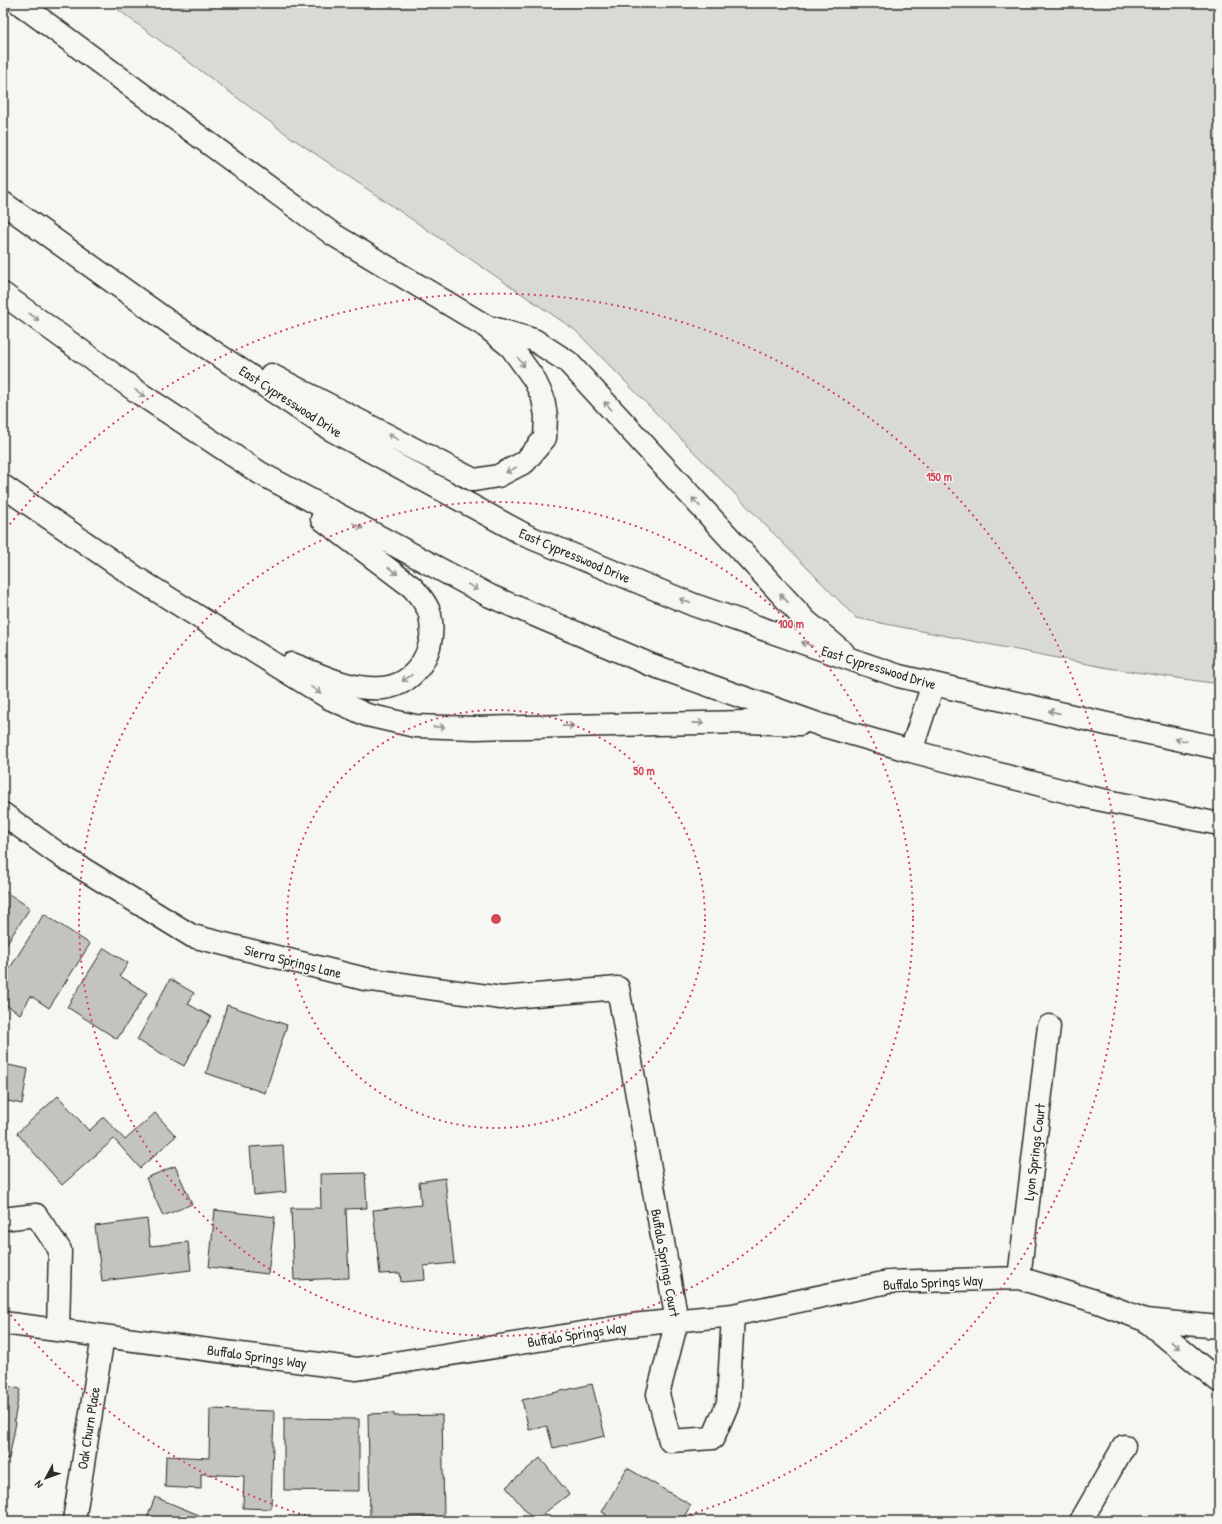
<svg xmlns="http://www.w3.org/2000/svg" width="1222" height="1524" font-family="'Patrick Hand',sans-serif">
	<rect width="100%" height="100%" fill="#f6f6f2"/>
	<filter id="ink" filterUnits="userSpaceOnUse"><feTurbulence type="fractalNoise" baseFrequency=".025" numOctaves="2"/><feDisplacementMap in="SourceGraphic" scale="8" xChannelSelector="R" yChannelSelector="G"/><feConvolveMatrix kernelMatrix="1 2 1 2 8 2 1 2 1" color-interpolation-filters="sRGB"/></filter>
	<g filter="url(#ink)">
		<path fill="#d9d9d5" stroke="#828280" d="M 109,3 L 1219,3 L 1219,684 L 1108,668 L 856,618 L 575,330 L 289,136 Z"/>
		<path fill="#c3c3c0" stroke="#2b2b2b" d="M 3,890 L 30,908 L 3,949 Z
			M 44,914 L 90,944 L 49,1008 L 31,996 L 20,1014 L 3,1003 L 3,979 Z
			M 104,948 L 128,963 L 120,976 L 147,993 L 117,1039 L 67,1007 Z
			M 170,979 L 194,993 L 188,1004 L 211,1017 L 184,1066 L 137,1040 Z
			M 227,1005 L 287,1025 L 265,1093 L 206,1073 Z
			M 3,1064 L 28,1069 L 22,1104 L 3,1100 Z
			M 58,1096 L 89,1131 L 104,1117 L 125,1140 L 155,1113 L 176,1136 L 140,1168 L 114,1139 L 62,1185 L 17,1133 Z
			M 283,1145 L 286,1192 L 254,1195 L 250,1147 Z
			M 175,1166 L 192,1204 L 163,1216 L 146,1178 Z
			M 365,1173 L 367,1208 L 346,1209 L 349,1278 L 294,1280 L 291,1208 L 321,1208 L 320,1174 Z
			M 445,1178 L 454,1263 L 424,1266 L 425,1280 L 401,1282 L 400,1273 L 380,1274 L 373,1210 L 421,1205 L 419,1182 Z
			M 215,1210 L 275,1217 L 268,1274 L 209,1267 Z
			M 147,1219 L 150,1246 L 188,1242 L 191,1270 L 102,1281 L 95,1226 Z
			M 592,1384 L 605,1436 L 553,1448 L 547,1426 L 529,1430 L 522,1400 Z
			M 3,1385 L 20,1389 L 14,1421 L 16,1422 L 9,1459 L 3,1458 Z
			M 210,1409 L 274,1411 L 271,1509 L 243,1508 L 244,1476 L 201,1474 L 201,1489 L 165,1487 L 166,1456 L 209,1458 Z
			M 394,1413 L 394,1416 L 442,1415 L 444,1517 L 370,1518 L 368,1414 Z
			M 284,1418 L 359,1419 L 359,1491 L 284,1490 Z
			M 540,1458 L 569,1494 L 534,1521 L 506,1487 Z
			M 627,1468 L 691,1505 L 681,1521 L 602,1521 L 606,1514 L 602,1512 Z
			M 155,1497 L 204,1517 L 202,1521 L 146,1521 Z"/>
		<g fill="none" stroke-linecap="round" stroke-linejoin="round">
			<defs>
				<path id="minor" d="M 3,814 L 57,853 L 192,936 L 365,979 L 501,998 L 618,988 L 677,1321 L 658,1394 L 670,1441 L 713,1438 L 728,1403 L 733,1315
					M 3,1219 L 36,1215 L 60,1250 L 58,1330
					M 1019,1278 L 1049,1026
					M 1145,1320 L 1219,1381
					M 3,1323 L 357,1369 L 632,1325 L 733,1315 L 888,1282 L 1019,1278 L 1098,1302 L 1145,1320 L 1219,1327
					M 74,1521 L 103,1336
					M 1081,1521 L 1124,1446"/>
				<path id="major" d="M 19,3 L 166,112 L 334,235 L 484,325 L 511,347 L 534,379 L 543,398 L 546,416 L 545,438 L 525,462 L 498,476 L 474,480 L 271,375
					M 3,203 L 176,327 L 330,429 L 527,536 L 694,605 L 899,676 L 1107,724 L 1219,748
					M 3,294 L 139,393 L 260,473 L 490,596 L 649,664 L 821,725 L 911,751 L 1083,796 L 1219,824
					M 493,328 L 534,340 L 568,362 L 806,621 L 843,652
					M 3,486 L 135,577 L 247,647 L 329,698 L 367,715 L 415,726 L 475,728 L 746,722 L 800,724
					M 292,664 C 321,675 351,691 383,688 C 418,684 437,648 430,615 C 428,605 419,595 412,587 L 322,519
					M 911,751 L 933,684"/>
			</defs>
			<use href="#minor" stroke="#2b2b2b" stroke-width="25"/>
			<use href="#major" stroke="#2b2b2b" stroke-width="25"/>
			<use href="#minor" stroke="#f6f6f2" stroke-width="22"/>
			<use href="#major" stroke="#f6f6f2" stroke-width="22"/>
		</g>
		<defs><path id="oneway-shaft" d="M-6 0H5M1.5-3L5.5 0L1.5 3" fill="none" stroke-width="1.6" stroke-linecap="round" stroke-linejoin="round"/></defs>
		<g stroke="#90908e">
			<use href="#oneway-shaft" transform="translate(34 317) rotate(36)"/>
			<use href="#oneway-shaft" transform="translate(521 362) rotate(54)"/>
			<use href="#oneway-shaft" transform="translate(140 393) rotate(35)"/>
			<use href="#oneway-shaft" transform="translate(608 406) rotate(-133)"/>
			<use href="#oneway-shaft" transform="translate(393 437) rotate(-153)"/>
			<use href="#oneway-shaft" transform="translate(511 470) rotate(153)"/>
			<use href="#oneway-shaft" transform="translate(696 502) rotate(-133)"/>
			<use href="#oneway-shaft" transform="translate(358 526) rotate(28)"/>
			<use href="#oneway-shaft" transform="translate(393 571) rotate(37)"/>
			<use href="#oneway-shaft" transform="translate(473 587) rotate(28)"/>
			<use href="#oneway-shaft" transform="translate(784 598) rotate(-133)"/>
			<use href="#oneway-shaft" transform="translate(685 601) rotate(-158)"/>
			<use href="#oneway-shaft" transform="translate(807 644) rotate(-161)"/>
			<use href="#oneway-shaft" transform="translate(407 678) rotate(147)"/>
			<use href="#oneway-shaft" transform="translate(316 690) rotate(32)"/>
			<use href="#oneway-shaft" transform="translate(1054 712) rotate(-167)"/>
			<use href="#oneway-shaft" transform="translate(698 723) rotate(-1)"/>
			<use href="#oneway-shaft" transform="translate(568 726) rotate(-1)"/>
			<use href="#oneway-shaft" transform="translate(439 727) rotate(2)"/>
			<use href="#oneway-shaft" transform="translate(1181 740) rotate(-168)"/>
			<use href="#oneway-shaft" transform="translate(1175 1345) rotate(40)"/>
		</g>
	</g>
	<g fill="none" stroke="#d1495b" stroke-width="2" stroke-dasharray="2 4">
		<circle cx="496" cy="919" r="209"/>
		<circle cx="496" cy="919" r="417"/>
		<path d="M323 1521A626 626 0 0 1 6 1309M6 529A626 626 0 1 1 669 1521"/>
	</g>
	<g text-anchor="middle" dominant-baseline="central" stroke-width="3" stroke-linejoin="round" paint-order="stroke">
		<g font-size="14" fill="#2b2b2b" stroke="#f6f6f2">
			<text transform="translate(291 401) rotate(33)">East Cypresswood Drive</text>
			<text transform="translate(575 555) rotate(23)">East Cypresswood Drive</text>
			<text transform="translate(879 667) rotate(17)">East Cypresswood Drive</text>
			<text transform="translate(293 961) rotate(14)">Sierra Springs Lane</text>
			<text transform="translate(1034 1152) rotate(-83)">Lyon Springs Court</text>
			<text transform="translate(666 1263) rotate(80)">Buffalo Springs Court</text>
			<text transform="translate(933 1282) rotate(-3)">Buffalo Springs Way</text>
			<text transform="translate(577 1334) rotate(-9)">Buffalo Springs Way</text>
			<text transform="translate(257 1356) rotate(8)">Buffalo Springs Way</text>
			<text transform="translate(88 1428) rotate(-81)">Oak Churn Place</text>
		</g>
	</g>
	<circle cx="496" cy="919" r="6" fill="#d1495b" stroke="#f6f6f2" stroke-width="2"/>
	<g font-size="12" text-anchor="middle" font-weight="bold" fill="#d1495b" stroke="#f6f6f2" stroke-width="3" stroke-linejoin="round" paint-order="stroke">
		<text x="939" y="481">150 m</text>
		<text x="791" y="628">100 m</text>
		<text x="644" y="775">50 m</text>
	</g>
	<rect width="1222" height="1524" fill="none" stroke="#f6f6f2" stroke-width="16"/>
	<rect x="8" y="8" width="1206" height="1508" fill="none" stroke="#2b2b2b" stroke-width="1.5" filter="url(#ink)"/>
	<g transform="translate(46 1478) rotate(229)" stroke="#f6f6f2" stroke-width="3" paint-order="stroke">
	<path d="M0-3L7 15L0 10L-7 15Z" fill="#2b2b2b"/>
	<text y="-6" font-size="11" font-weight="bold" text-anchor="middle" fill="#2b2b2b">N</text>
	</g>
</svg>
